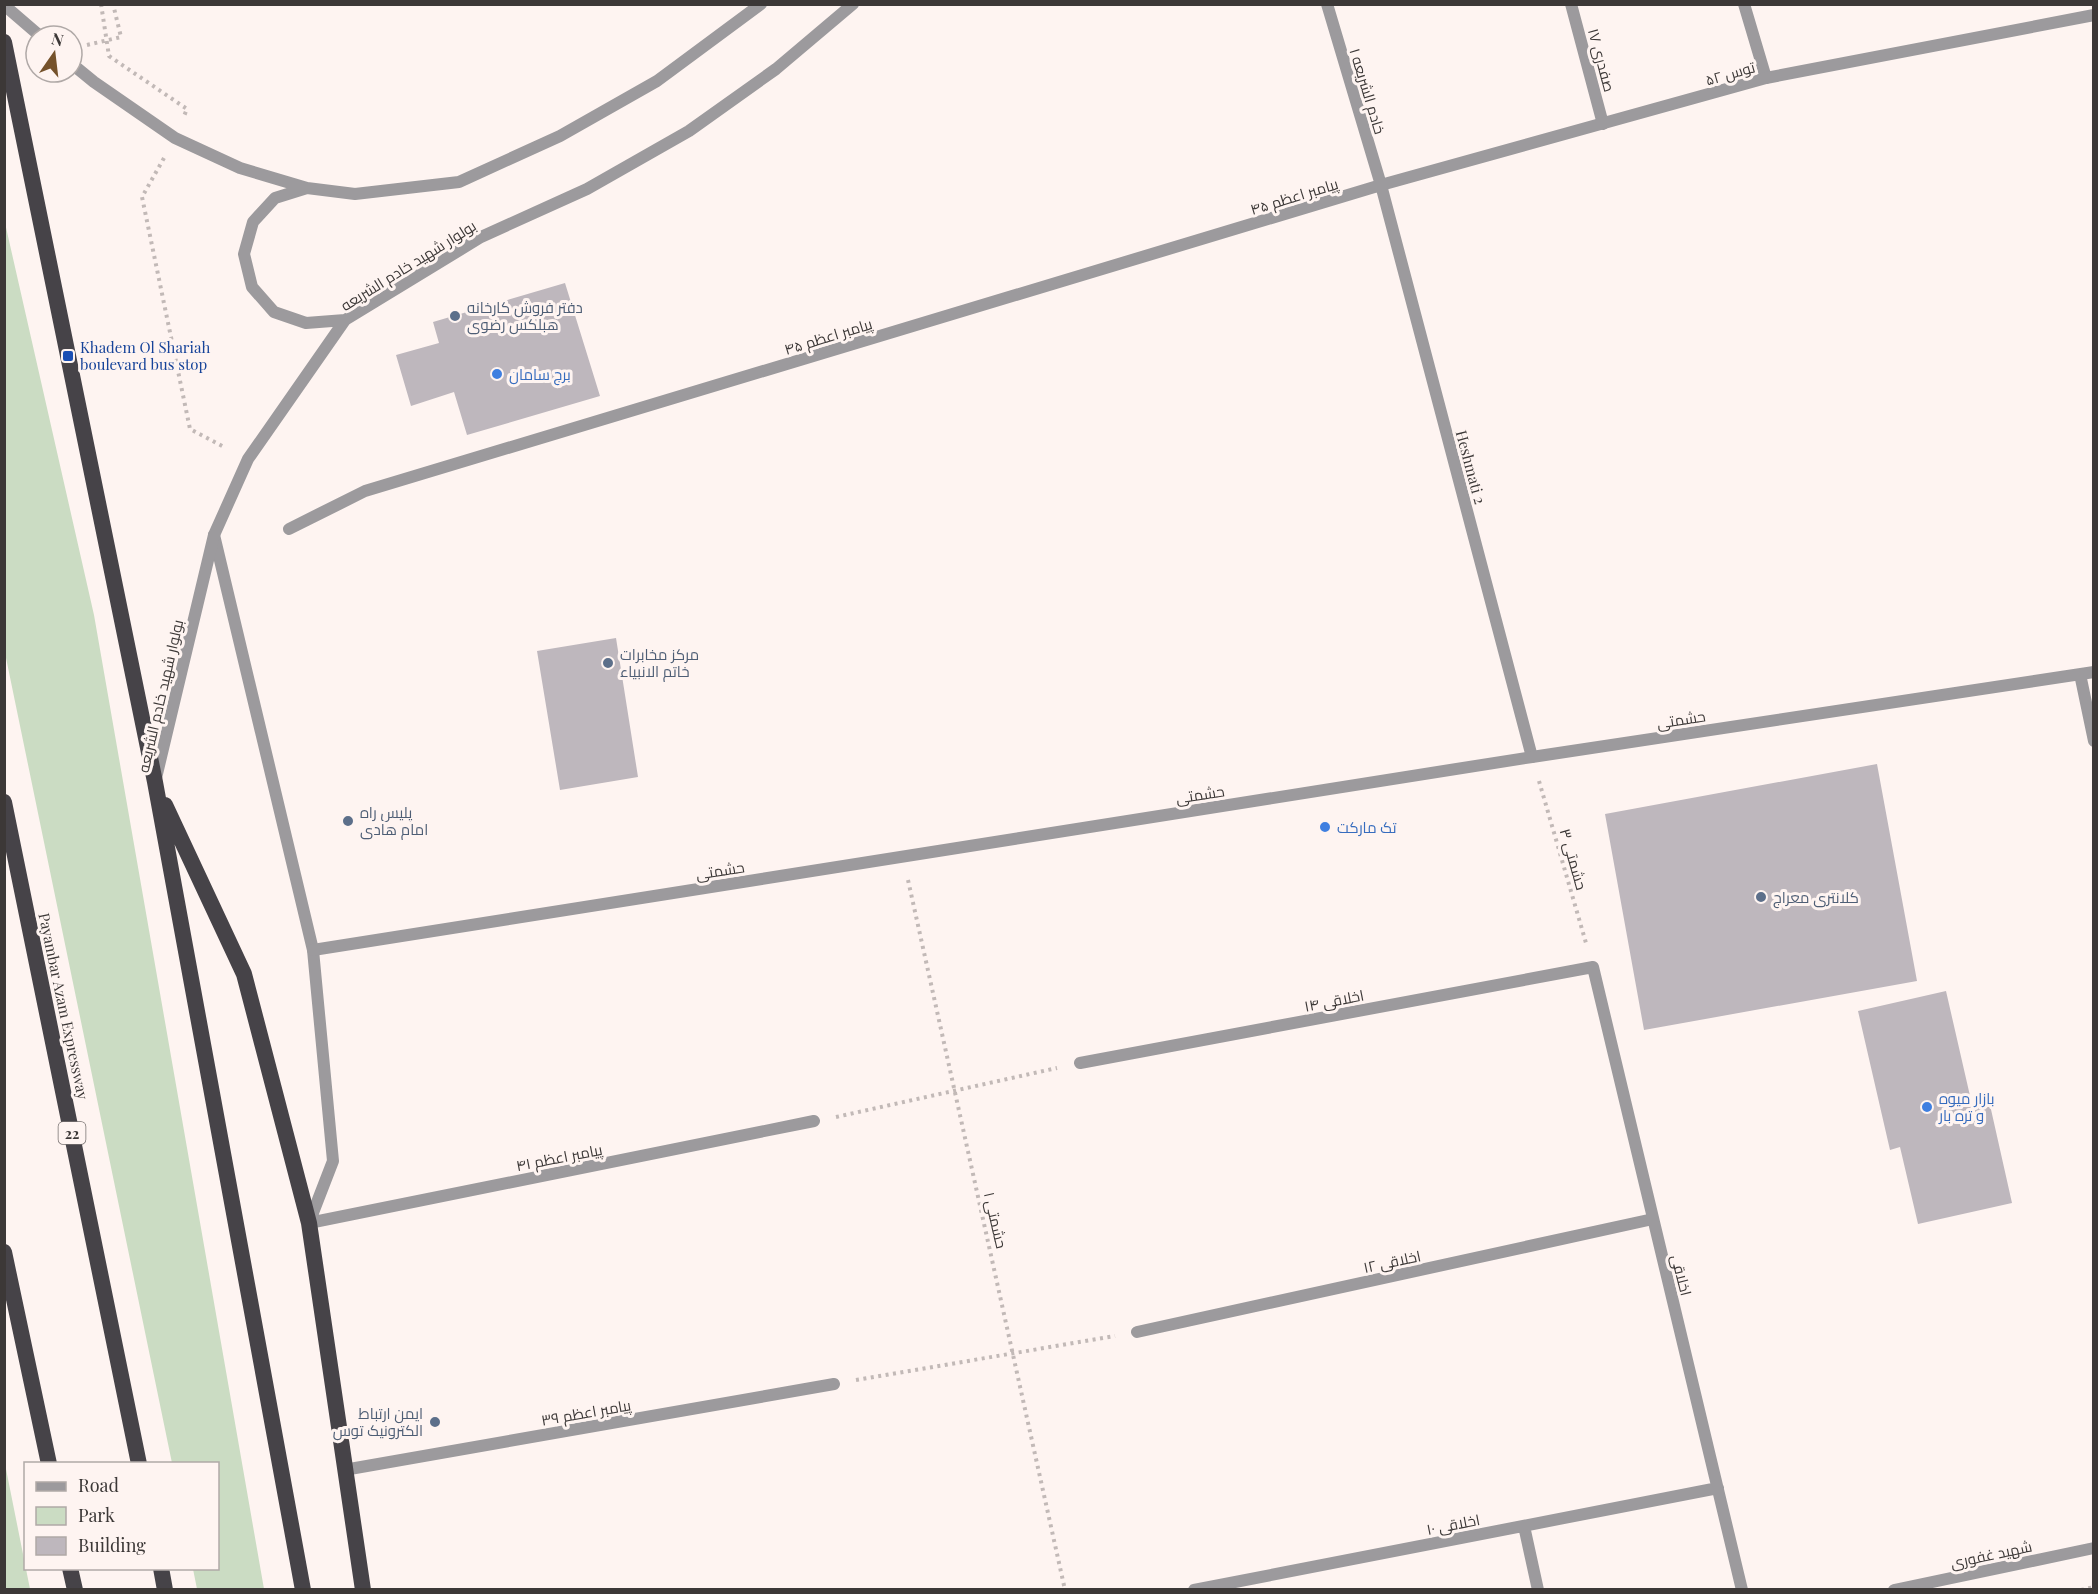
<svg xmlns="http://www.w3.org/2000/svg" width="2098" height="1594" font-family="'Playfair Display',Cairo,serif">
	<rect width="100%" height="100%" fill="#fef4f1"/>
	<path fill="#cbdcc3" d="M 5,223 L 94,615 L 264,1589 L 197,1589 L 193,1569 L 218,1568 L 218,1464 L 172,1463 L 5,653 Z
		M 5,1464 L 30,1589 L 5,1589 Z"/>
	<path fill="#beb7bd" d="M 565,283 L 600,396 L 467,435 L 454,392 L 411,406 L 396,355 L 439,343 L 433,322 Z
		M 616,638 L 638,777 L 560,790 L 537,651 Z
		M 1877,764 L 1917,981 L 1644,1030 L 1605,814 Z
		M 1946,991 L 1973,1109 L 1990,1105 L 2012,1203 L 1918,1224 L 1900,1147 L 1890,1150 L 1858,1011 Z"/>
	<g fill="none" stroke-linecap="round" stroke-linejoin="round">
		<path stroke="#c2b9b7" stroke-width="4" stroke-dasharray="3 4.5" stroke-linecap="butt" d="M 101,4 L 109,56 L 187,109 L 184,116
			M 87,45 L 121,37 L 113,4
			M 164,158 L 142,197 L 190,429 L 226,448
			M 1539,781 L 1586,943
			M 908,880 L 1065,1590
			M 836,1117 L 1057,1068
			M 856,1380 L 1115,1336
			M 2081,1590 L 2094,1587"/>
		<path stroke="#9c9a9d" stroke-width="12" d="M 1571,4 L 1603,124
			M 1744,4 L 1766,78"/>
		<path stroke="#9c9a9d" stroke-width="12" d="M 1327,4 L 1381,185 L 1532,757
			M 289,529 L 365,491 L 1381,185 L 1766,78 L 2094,15
			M 214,535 L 313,950 L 333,1161 L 309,1223
			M 1080,1063 L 1593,967 L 1742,1590
			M 309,1223 L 814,1121
			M 1137,1332 L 1653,1219
			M 344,1470 L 834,1384
			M 1524,1526 L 1538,1590
			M 1194,1590 L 1718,1488"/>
		<path stroke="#9c9a9d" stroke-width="12" d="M 4,5 L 40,36
			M 72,64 L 94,82 L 175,138 L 240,168 L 307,188 L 355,194 L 459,182 L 560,136 L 657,81 L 761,4
			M 307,188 L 275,198 L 253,222 L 244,254 L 252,287 L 274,312 L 306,323 L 345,320
			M 2080,674 L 2094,741
			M 156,778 L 214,535 L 248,459 L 345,320 L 481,237 L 587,189 L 689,131 L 776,69 L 853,4
			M 313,950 L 1532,757 L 2094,672
			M 1894,1590 L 2094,1548"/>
		<path stroke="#464348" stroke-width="16" d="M 4,42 L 155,782 L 303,1590
			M 4,802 L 139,1464
			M 165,805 L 244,974 L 309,1223 L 363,1590
			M 4,1252 L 49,1464
			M 70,1568 L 75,1590
			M 161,1568 L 165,1590"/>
	</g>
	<g fill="#5c6f8a" stroke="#fef4f1" stroke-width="2">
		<circle cx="455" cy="316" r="6"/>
		<circle cx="608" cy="663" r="6"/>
		<circle cx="348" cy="821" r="6"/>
		<circle cx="1761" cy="897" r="6"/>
		<circle cx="435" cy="1422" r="6"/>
	</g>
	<rect fill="#1a4fb4" stroke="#fef4f1" stroke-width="2" x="62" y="350" width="12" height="12" rx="3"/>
	<g fill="#3f7fe0" stroke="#fef4f1" stroke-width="2">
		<circle cx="497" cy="374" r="6"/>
		<circle cx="1325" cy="827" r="6"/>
		<circle cx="1927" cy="1107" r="6"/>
	</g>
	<g text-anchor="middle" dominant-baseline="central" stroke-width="6" stroke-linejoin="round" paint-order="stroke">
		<rect fill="#fef4f1" stroke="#76706f" stroke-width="1.5" x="58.5" y="1122" width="27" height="22" rx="4.5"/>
		<g font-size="14" font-weight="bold" fill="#3c3837">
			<text x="72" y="1133">22</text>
		</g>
		<g font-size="15" fill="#3c3837" stroke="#fef4f1">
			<text transform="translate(1602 60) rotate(75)">صفدری ۱۷</text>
			<text transform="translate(1730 73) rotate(-16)">توس ۵۲</text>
			<text transform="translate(1368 91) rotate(73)">خادم الشریعه ۱</text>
			<text transform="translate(1294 196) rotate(-17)">پیامبر اعظم ۴۵</text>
			<text transform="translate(408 265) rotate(-32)">بولوار شهید خادم الشریعه</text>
			<text transform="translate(828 336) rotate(-17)">پیامبر اعظم ۴۵</text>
			<text transform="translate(1471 467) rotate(75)">Heshmati 2</text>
			<text transform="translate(160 696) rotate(-77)">بولوار شهید خادم الشریعه</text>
			<text transform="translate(1681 719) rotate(-9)">حشمتی</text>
			<text transform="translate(1200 794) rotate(-9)">حشمتی</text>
			<text transform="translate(1574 859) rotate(74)">حشمتی ۳</text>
			<text transform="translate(720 870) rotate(-9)">حشمتی</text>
			<text transform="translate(1334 1000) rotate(-11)">اخلاقی ۱۴</text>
			<text transform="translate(64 1006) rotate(78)">Payambar Azam Expressway</text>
			<text transform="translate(559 1157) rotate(-11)">پیامبر اعظم ۴۱</text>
			<text transform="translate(996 1220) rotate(77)">حشمتی ۱</text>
			<text transform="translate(1392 1261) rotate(-12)">اخلاقی ۱۲</text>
			<text transform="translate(1682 1275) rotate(76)">اخلاقی</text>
			<text transform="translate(586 1412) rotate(-10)">پیامبر اعظم ۳۹</text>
			<text transform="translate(1453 1524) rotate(-11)">اخلاقی ۱۰</text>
			<text transform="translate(1991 1554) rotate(-12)">شهید غفوری</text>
		</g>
		<g font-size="15" fill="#4e5e75" stroke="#fef4f1" text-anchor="start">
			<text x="467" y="307">دفتر فروش کارخانه<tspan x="467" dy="17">هبلکس رضوی</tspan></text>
			<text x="620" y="654">مرکز مخابرات<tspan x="620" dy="17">خاتم الانبیاء</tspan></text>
			<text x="360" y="812">پلیس راه<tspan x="360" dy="17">امام هادی</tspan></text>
			<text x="1773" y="897">کلانتری معراج</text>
			<text x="423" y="1413" text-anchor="end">ایمن ارتباط<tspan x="423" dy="17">الکترونیک توس</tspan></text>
		</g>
		<g font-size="15" fill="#164399" stroke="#fef4f1" text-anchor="start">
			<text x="80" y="347">Khadem Ol Shariah<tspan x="80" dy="17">boulevard bus stop</tspan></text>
		</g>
		<g font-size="15" fill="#366cbe" stroke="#fef4f1" text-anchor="start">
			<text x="509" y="374">برج سامان</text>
			<text x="1337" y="827">تک مارکت</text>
			<text x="1939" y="1098">بازار میوه<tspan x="1939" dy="17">و تره بار</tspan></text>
		</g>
	</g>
	<rect width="2098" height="1594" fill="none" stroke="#3c3837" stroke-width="12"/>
	<rect x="24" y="1462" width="195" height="108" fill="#fef4f1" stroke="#b0a9a7" stroke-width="1.5"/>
	<rect x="36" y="1482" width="30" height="9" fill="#9c9a9d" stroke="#b0a9a7" stroke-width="1.5"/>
	<text x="78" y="1492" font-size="18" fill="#3c3837">Road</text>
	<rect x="36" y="1507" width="30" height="18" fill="#cbdcc3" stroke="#b0a9a7" stroke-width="1.5"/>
	<text x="78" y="1522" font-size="18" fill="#3c3837">Park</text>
	<rect x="36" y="1537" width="30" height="18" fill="#beb7bd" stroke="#b0a9a7" stroke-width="1.5"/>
	<text x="78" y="1552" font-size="18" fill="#3c3837">Building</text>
	<g transform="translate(54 54) rotate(14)"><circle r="28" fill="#fef4f1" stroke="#b0a9a7" stroke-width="1.5"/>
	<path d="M0-4.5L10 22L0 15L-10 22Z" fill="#75522b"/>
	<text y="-9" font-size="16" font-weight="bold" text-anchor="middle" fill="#3c3837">N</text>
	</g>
</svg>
